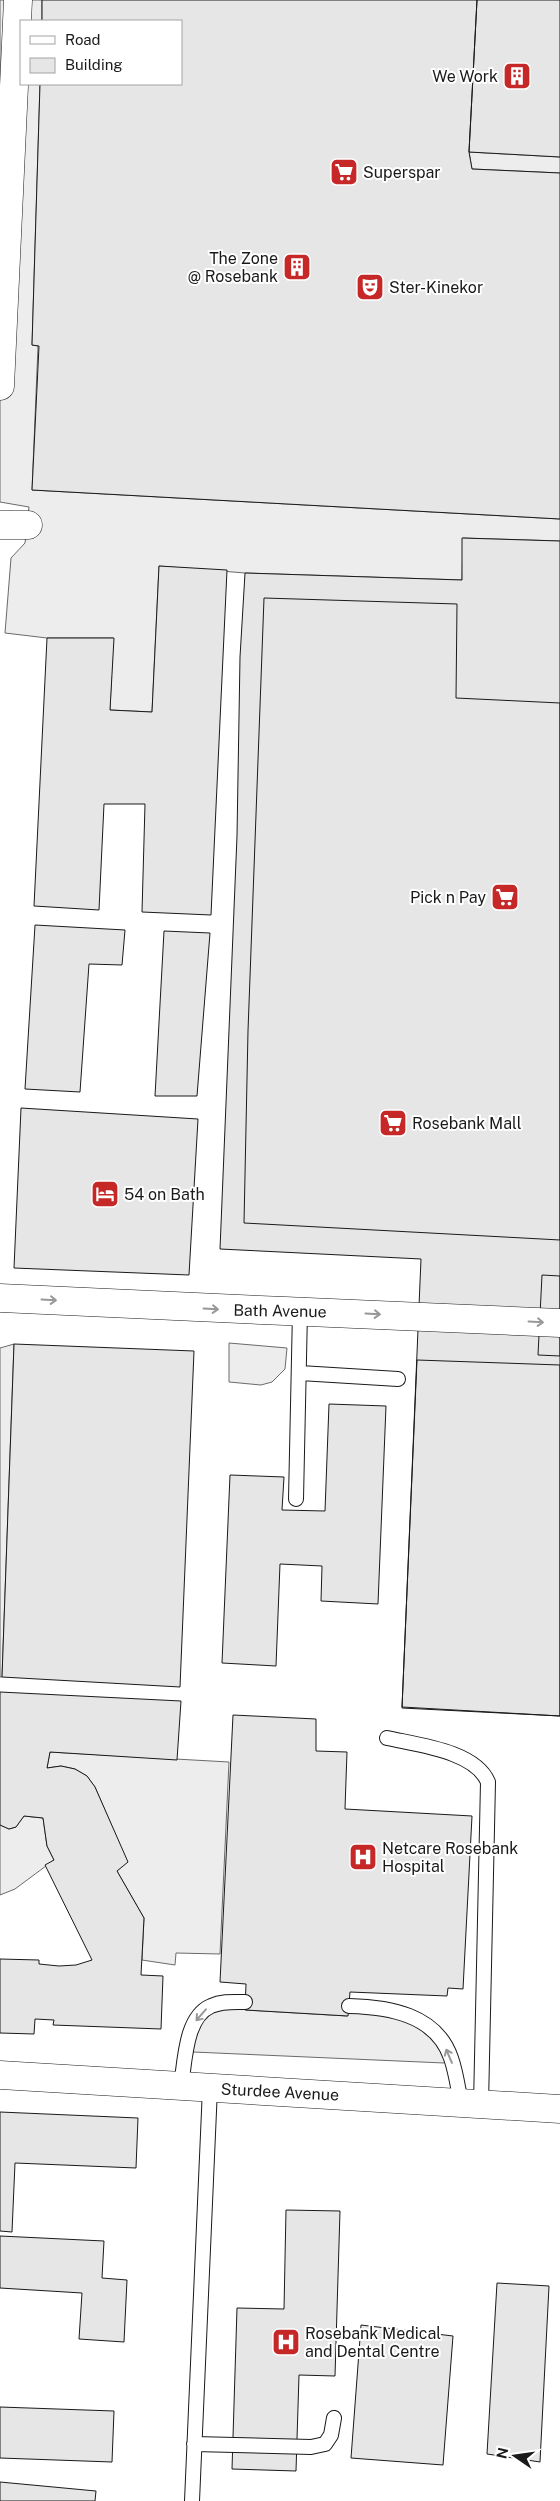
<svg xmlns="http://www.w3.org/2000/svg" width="560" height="2501" font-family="'Public Sans',sans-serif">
	<rect width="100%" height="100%" fill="#fff"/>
	<path fill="#ededed" stroke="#6a6a6a" d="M 0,0 L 42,0 L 42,21 L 21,21 L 21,84 L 40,84 L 32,345 L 38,346 L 32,490 L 560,519 L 560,541 L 463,538 L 462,580 L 245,573 L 159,566 L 152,712 L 110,710 L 113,638 L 47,638 L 5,633 L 11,558 L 25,543 L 29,507 L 0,502 Z
		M 469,152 L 560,157 L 560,173 L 472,169 Z
		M 229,1343 L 287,1348 L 285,1369 L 272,1382 L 261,1385 L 229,1382 Z
		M 14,1344 L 2,1677 L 0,1677 L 0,1348 Z
		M 50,1752 L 229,1762 L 220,1954 L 176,1953 L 175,1965 L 142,1960 L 144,1918 L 117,1871 L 127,1862 L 95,1787 L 87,1776 L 75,1769 L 61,1766 L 47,1768 Z
		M 24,1816 L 43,1818 L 47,1846 L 54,1860 L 15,1889 L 0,1895 L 0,1825 L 9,1829 L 16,1827 Z
		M 245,2002 L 246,2010 L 347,2016 L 349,2006 L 412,2016 L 451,2057 L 444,2063 L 193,2052 L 191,2031 L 198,2016 Z"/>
	<path fill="#e6e6e6" stroke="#1a1a1a" d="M 42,0 L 477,0 L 469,152 L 472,169 L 560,173 L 560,519 L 32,490 L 39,346 L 32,345 L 40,84 L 181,84 L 181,21 L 42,21 Z
		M 477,0 L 560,0 L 560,157 L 469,152 Z
		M 462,538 L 560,541 L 560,1716 L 402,1708 L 421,1259 L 220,1249 L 237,836 L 240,657 L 245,573 L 462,580 Z
		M 159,566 L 227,570 L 211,915 L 142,912 L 145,804 L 104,804 L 99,910 L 34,906 L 47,638 L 114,638 L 110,710 L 152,712 Z
		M 264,598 L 457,604 L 456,698 L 560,703 L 560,1240 L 244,1223 L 248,1031 Z
		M 35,925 L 125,930 L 122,965 L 89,964 L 80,1092 L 25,1089 Z
		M 164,931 L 210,933 L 197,1096 L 155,1096 Z
		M 21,1108 L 198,1119 L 189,1275 L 14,1268 Z
		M 542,1275 L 560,1276 L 560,1356 L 538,1355 Z
		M 14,1344 L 194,1351 L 180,1687 L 2,1677 Z
		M 417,1360 L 560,1365 L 560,1716 L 402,1707 Z
		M 329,1404 L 386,1406 L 378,1604 L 321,1601 L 322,1566 L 280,1564 L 276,1666 L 222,1663 L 230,1475 L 284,1477 L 282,1510 L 325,1511 Z
		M 0,1692 L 181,1701 L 177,1760 L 50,1752 L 47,1768 L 61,1766 L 75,1769 L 87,1776 L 95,1787 L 128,1862 L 117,1871 L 144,1918 L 141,1975 L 163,1976 L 161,2029 L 53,2025 L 54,2020 L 35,2019 L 34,2034 L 0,2033 L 0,1959 L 39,1960 L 39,1964 L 59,1966 L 76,1965 L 92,1960 L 45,1865 L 54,1860 L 47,1846 L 43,1818 L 24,1816 L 16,1827 L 9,1829 L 0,1825 Z
		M 233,1715 L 316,1719 L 316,1751 L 347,1752 L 345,1809 L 472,1816 L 463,1989 L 448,1988 L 447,1996 L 350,1992 L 348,2016 L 245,2010 L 246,1984 L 220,1982 Z
		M 0,2112 L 138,2118 L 136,2168 L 15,2163 L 12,2232 L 0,2231 Z
		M 286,2210 L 340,2211 L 335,2376 L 299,2375 L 296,2471 L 232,2469 L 237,2308 L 284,2309 Z
		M 0,2236 L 104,2241 L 102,2278 L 127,2280 L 124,2342 L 79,2339 L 82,2293 L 0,2288 Z
		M 497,2283 L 549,2286 L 540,2462 L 487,2454 Z
		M 361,2325 L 453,2336 L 443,2465 L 351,2458 Z
		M 0,2407 L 114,2411 L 112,2462 L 0,2458 Z
		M 0,2482 L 96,2491 L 95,2501 L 0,2501 Z"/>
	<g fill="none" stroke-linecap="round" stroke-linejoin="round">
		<defs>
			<path id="lane" d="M 300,1373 L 398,1379
				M 296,1499 L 300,1311
				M 387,1738 C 418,1745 475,1751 488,1782 L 481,2104
				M 349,2006 C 388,2007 436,2014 451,2058 C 456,2072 458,2088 461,2103
				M 181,2086 C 185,2062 185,2017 211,2006 C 222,2001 234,2002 245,2002
				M 194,2444 L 311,2447 L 325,2444 L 331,2435 L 334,2418
				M 192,2501 L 210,2088"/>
			<path id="street" d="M 0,386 L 18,0
				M 0,525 L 28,525
				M 0,1298 C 187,1308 373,1314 560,1323
				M 0,2075 L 560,2109"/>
		</defs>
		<use href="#lane" stroke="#1a1a1a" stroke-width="16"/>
		<use href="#street" stroke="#1a1a1a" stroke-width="29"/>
		<use href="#lane" stroke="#fff" stroke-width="14"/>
		<use href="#street" stroke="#fff" stroke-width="28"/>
	</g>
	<defs><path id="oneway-shaft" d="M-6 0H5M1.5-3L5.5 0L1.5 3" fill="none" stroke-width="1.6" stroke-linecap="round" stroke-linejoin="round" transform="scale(1.25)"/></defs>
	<g stroke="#989898">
		<use href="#oneway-shaft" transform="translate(49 1300) rotate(3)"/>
		<use href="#oneway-shaft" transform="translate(211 1309) rotate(3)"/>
		<use href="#oneway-shaft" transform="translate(373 1314) rotate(3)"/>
		<use href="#oneway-shaft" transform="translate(536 1322) rotate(3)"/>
		<use href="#oneway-shaft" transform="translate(201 2015) rotate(131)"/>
		<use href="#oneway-shaft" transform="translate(449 2056) rotate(-113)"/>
	</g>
	<defs>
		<symbol id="building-square" viewBox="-11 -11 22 22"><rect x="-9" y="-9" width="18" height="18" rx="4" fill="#c62828" stroke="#fff"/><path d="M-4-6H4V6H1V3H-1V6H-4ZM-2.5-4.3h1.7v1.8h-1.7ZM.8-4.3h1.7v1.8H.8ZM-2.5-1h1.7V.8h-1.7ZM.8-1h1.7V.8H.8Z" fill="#fff"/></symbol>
		<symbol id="supermarket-square" viewBox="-11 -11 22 22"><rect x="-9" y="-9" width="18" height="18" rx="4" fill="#c62828" stroke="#fff"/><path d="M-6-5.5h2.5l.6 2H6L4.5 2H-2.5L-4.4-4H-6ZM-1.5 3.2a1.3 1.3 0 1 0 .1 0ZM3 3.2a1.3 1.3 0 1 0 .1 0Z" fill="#fff"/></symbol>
		<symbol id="theatre-square" viewBox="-11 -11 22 22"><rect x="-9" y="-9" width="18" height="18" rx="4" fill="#c62828" stroke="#fff"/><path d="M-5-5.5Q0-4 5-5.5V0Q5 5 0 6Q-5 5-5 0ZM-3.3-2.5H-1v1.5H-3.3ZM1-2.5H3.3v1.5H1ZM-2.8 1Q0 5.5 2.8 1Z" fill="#fff"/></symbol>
		<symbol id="hotel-square" viewBox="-11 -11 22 22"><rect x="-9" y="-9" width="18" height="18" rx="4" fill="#c62828" stroke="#fff"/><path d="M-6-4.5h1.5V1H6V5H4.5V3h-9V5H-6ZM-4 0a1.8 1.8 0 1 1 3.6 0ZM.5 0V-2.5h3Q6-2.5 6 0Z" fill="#fff"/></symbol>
		<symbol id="hospital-square" viewBox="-11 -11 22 22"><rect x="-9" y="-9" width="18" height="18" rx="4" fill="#c62828" stroke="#fff"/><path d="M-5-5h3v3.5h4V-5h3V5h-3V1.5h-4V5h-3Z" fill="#fff"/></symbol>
	</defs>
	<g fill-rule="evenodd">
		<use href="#building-square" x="501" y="60" width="32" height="32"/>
		<use href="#supermarket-square" x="328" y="156" width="32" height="32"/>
		<use href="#building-square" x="281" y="251" width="32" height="32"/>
		<use href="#theatre-square" x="354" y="271" width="32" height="32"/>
		<use href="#supermarket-square" x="489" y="881" width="32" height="32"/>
		<use href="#supermarket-square" x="377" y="1107" width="32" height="32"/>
		<use href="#hotel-square" x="89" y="1178" width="32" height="32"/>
		<use href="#hospital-square" x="347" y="1841" width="32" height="32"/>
		<use href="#hospital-square" x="270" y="2326" width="32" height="32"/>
	</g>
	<g text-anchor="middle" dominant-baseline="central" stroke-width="4" stroke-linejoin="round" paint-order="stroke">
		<g font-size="16" fill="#1a1a1a" stroke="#fff" text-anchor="start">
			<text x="498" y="76" text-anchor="end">We Work</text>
			<text x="363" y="172">Superspar</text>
			<text x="278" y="258" text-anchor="end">The Zone<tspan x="278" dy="18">@ Rosebank</tspan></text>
			<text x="389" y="287">Ster-Kinekor</text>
			<text x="486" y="897" text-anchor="end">Pick n Pay</text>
			<text x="412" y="1123">Rosebank Mall</text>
			<text x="124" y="1194">54 on Bath</text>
			<text x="382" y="1848">Netcare Rosebank<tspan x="382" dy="18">Hospital</tspan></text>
			<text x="305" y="2333">Rosebank Medical<tspan x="305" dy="18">and Dental Centre</tspan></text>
		</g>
		<g font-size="16" fill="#1a1a1a" stroke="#fff">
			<text transform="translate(280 1311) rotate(1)">Bath Avenue</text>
			<text transform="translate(280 2092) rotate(3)">Sturdee Avenue</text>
		</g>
	</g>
	<rect x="20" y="20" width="162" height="65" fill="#ffffff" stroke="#a3a3a3"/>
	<rect x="30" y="36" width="25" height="8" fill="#ffffff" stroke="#a3a3a3"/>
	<text x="65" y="45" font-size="15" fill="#1a1a1a">Road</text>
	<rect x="30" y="58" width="25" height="15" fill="#e6e6e6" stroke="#a3a3a3"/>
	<text x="65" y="70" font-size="15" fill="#1a1a1a">Building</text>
	<g transform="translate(515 2456) rotate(283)" stroke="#ffffff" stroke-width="4" paint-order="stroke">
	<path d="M0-4L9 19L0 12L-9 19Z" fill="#1a1a1a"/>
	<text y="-8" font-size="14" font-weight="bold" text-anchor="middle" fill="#1a1a1a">N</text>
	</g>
</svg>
